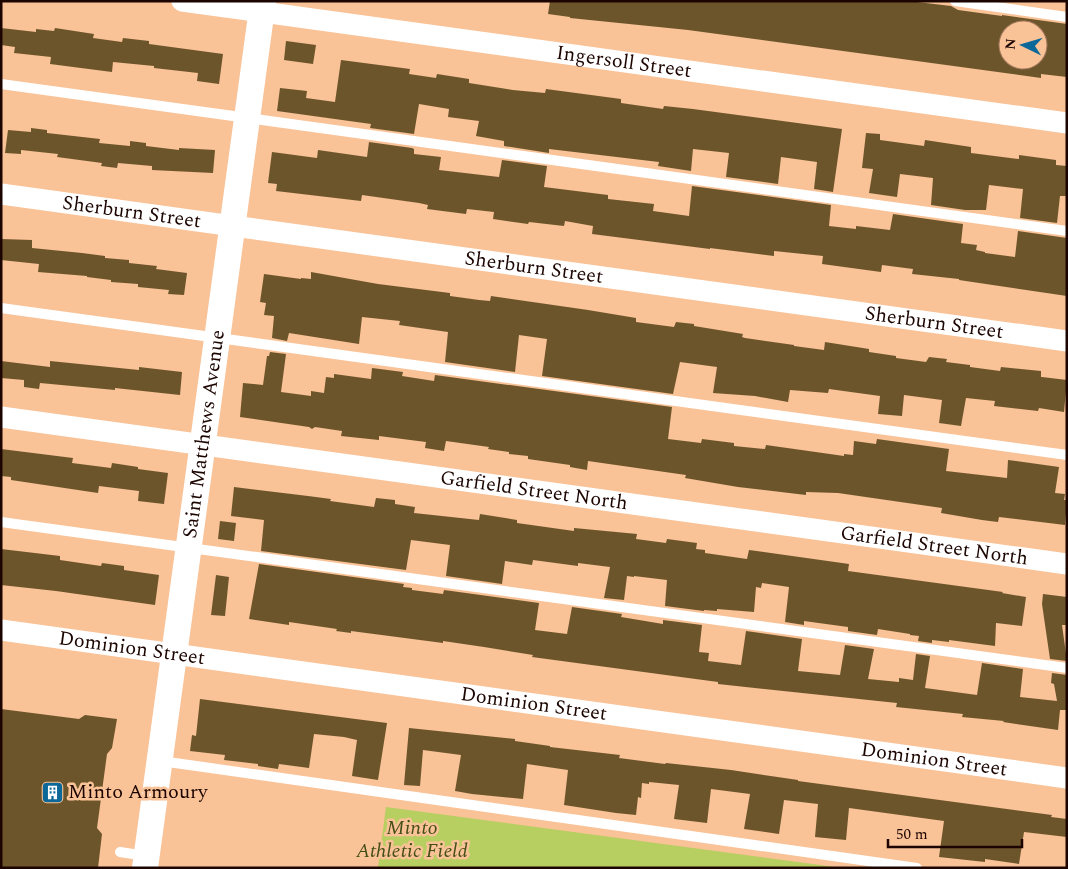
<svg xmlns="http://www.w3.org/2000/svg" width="1068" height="869" font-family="Spectral,serif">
	<rect width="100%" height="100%" fill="#f9c297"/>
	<path fill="#b7ce61" d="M 386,807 L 843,868 L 378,868 Z"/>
	<path fill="#6d552b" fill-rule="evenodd" d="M 550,1 L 909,1 L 951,6 L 958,10 L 1002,16 L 1002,15 L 1067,24 L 1067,77 L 1041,74 L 1041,78 L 688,30 L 570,18 L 570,17 L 548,14 ZM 1008,30 L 1038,30 L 1038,60 L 1008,60 Z
		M 1,28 L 36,32 L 36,29 L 54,31 L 55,28 L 94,34 L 93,38 L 122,42 L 123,38 L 149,41 L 149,44 L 223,54 L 219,84 L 197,81 L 198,73 L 154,68 L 154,66 L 113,62 L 112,72 L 50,64 L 51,57 L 14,53 L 15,47 L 1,45 Z
		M 286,41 L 316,45 L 313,64 L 284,60 Z
		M 341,60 L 410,69 L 409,74 L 436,78 L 437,74 L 469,79 L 469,83 L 513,90 L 545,93 L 546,89 L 621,99 L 621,103 L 663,109 L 664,106 L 693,109 L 842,129 L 833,192 L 814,189 L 817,162 L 781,157 L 778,184 L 726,177 L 729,153 L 693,149 L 691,171 L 658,166 L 659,162 L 549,149 L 549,153 L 504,146 L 504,141 L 476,136 L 479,121 L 448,117 L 449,109 L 419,104 L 414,134 L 370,128 L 371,124 L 277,111 L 280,88 L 307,91 L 306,98 L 335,102 Z
		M 31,128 L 47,130 L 47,133 L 100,139 L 99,143 L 130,146 L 130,141 L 146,143 L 146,146 L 179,150 L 179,148 L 215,150 L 213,173 L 152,170 L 152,166 L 118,163 L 117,168 L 101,166 L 102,163 L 57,157 L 58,154 L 21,150 L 21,154 L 5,153 L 8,130 L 31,132 Z
		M 866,133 L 880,134 L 880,140 L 924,146 L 925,140 L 971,147 L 971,153 L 1019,159 L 1019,155 L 1056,160 L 1056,165 L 1067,166 L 1067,196 L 1060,196 L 1057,223 L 1020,218 L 1023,189 L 989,185 L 986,210 L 965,210 L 931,205 L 933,178 L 900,174 L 897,197 L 869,193 L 873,169 L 862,168 Z
		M 369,142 L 412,148 L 414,149 L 414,154 L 441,157 L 439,170 L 499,177 L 502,160 L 547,166 L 544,187 L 608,195 L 608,199 L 654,204 L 653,211 L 689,216 L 692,186 L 831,205 L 829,226 L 856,229 L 856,226 L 890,230 L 893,214 L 963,224 L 961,243 L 977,245 L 976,250 L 985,252 L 985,253 L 1015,257 L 1018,231 L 1067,238 L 1067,296 L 959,280 L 959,279 L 912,274 L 913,269 L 882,265 L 881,272 L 822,264 L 823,256 L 774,251 L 774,256 L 710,248 L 710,249 L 592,234 L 593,226 L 565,221 L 564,226 L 529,222 L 528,224 L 493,219 L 494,212 L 467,209 L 466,214 L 427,209 L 428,205 L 419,203 L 362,195 L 361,201 L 276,191 L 277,184 L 268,183 L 272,152 L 317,158 L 318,150 L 367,157 Z
		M 1,239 L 32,240 L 32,248 L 82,253 L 105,256 L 105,258 L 129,260 L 129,263 L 157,266 L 156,269 L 187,273 L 184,295 L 168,294 L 169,290 L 138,287 L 138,284 L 111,282 L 111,280 L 87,277 L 87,276 L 38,272 L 39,264 L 1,260 Z
		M 311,272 L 378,284 L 450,293 L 450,296 L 479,300 L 490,301 L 491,296 L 588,310 L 636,318 L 636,322 L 674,327 L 676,322 L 694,324 L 694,326 L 743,334 L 742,337 L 745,338 L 794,345 L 794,346 L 824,350 L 825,342 L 869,349 L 869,352 L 896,356 L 896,358 L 926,362 L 929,357 L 947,359 L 946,362 L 970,365 L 970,367 L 1000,371 L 1001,367 L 1041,371 L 1041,377 L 1042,377 L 1067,380 L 1064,412 L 1039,408 L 1038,411 L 994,406 L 995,401 L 966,398 L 961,426 L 939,423 L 942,400 L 904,395 L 902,416 L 878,414 L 880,396 L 829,389 L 828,393 L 790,390 L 788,402 L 755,396 L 713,393 L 717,367 L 680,362 L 673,394 L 542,376 L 547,339 L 519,335 L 515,372 L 445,362 L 448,332 L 399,325 L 400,321 L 362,317 L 359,344 L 289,333 L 287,341 L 272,338 L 274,316 L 264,315 L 266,303 L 260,302 L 264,274 L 301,279 L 301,278 L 311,279 Z
		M 270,352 L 286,354 L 281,392 L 311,396 L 311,391 L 324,393 L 326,377 L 334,378 L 334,374 L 371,379 L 372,368 L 403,372 L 402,376 L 434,381 L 435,375 L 672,407 L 668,439 L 701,443 L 702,439 L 734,443 L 734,446 L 765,449 L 766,445 L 844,456 L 844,454 L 853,455 L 854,441 L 876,444 L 877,439 L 949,449 L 946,471 L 1007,478 L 1008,460 L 1059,467 L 1055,493 L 1065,494 L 1064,500 L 1067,500 L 1065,525 L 999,517 L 998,522 L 982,520 L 941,513 L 942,508 L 838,493 L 806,492 L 806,495 L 738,487 L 685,478 L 686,475 L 588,461 L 587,470 L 570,467 L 570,465 L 528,459 L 528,456 L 509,454 L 509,452 L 488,449 L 489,447 L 446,441 L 444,451 L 425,448 L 426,442 L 379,436 L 379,440 L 341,436 L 342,431 L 315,427 L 312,429 L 309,427 L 240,417 L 243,383 L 263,385 L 267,356 L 269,356 Z
		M 1,361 L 50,367 L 50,361 L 139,370 L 139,367 L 182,372 L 180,395 L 115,388 L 115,390 L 40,383 L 39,389 L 24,387 L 24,380 L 1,378 Z
		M 1,449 L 73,458 L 72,463 L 111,468 L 112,463 L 138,467 L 138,469 L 168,473 L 164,504 L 138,501 L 139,491 L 99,486 L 98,493 L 11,480 L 11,477 L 1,476 Z
		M 234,487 L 308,496 L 331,499 L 330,501 L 374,507 L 376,498 L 395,500 L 395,504 L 415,507 L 414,513 L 479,520 L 480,514 L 517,520 L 517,523 L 574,531 L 574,528 L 637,534 L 636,539 L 666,543 L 667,539 L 697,543 L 696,549 L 705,550 L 705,553 L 747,559 L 749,550 L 849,564 L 848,571 L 1003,592 L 1002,593 L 1026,597 L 1022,626 L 996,623 L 995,646 L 949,640 L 949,642 L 932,640 L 932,643 L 918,641 L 919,636 L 910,635 L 910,634 L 878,629 L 877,635 L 848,631 L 848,627 L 804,621 L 804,625 L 785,622 L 789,587 L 762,583 L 761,588 L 756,587 L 754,612 L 717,609 L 717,611 L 704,610 L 704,611 L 665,606 L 667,580 L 634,576 L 634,577 L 627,576 L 624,600 L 604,598 L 610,567 L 578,563 L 578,566 L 533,560 L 532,565 L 505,561 L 502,584 L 446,576 L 450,545 L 411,540 L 406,570 L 261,551 L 264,520 L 231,516 Z
		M 220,521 L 236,523 L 234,541 L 218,539 Z
		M 1,549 L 60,556 L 60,560 L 101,566 L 102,563 L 124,566 L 124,570 L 159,575 L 155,605 L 56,591 L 1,585 Z
		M 259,564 L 404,584 L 403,587 L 412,588 L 412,590 L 443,594 L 444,590 L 539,603 L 535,630 L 567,634 L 572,607 L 622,614 L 621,617 L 663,624 L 663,620 L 702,625 L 699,652 L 709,653 L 708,661 L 741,665 L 746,631 L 802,639 L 798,671 L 840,675 L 845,645 L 874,649 L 868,679 L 899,682 L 899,678 L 913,680 L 916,654 L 930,656 L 925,688 L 977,695 L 982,663 L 1023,669 L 1020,697 L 1057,701 L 1054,684 L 1051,683 L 1052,673 L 1067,675 L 1067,710 L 1060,710 L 1058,730 L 1003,722 L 1004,721 L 962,717 L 963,714 L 896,707 L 897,703 L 718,684 L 718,682 L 532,657 L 533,655 L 484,647 L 443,641 L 443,643 L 351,631 L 351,633 L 336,631 L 337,629 L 289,622 L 289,625 L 249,619 Z
		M 216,575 L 229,577 L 225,616 L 211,615 Z
		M 1043,594 L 1067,597 L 1067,625 L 1062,625 L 1067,661 L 1050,659 L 1042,604 Z
		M 200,699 L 387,723 L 378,780 L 352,776 L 357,740 L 344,737 L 314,734 L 309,768 L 279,764 L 278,769 L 258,766 L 258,764 L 224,760 L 225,755 L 190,751 L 192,735 L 196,736 Z
		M 1,709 L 79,719 L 85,715 L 117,719 L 112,748 L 107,754 L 97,828 L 102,834 L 98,868 L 1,868 Z
		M 409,728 L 515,739 L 515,741 L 550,746 L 550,747 L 620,755 L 619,758 L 665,764 L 666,763 L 731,770 L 798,780 L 798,781 L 1052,815 L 1051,817 L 1067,819 L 1067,837 L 1024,832 L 1019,864 L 985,859 L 985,862 L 939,857 L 944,821 L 849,808 L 846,840 L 815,837 L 818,804 L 784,800 L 779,834 L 744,829 L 750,794 L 711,789 L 707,823 L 674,819 L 679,785 L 649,782 L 649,784 L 642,783 L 641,798 L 638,797 L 636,815 L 616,813 L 564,805 L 568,770 L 527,764 L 523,799 L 472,794 L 455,791 L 461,755 L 423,750 L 420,786 L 404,785 Z"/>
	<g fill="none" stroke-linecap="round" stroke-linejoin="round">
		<path stroke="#fff" stroke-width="10" d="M 955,1 L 1067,17
			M 1,84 L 1067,231
			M 1,308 L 1067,455
			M 1,522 L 1067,668
			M 161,761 L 917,868
			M 120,852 L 146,856"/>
		<g stroke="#fff" stroke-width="21">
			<path id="s1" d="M 182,1 L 1067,123"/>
			<path id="s2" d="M 1,194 L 1067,341"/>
			<path id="s3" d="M 1,417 L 1067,564"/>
			<path id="s4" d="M 1,630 L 1067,778"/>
		</g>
		<path stroke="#fff" stroke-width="26" id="s5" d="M 145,868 L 263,1"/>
	</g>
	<defs>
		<symbol id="building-square" viewBox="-11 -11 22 22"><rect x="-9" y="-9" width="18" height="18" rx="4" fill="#0c6898" stroke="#f9c297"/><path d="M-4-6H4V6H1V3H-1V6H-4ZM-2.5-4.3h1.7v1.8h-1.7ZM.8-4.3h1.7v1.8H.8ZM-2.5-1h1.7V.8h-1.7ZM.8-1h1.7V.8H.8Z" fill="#fff"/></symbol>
	</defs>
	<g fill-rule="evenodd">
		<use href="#building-square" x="40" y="780" width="25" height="25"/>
	</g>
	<g text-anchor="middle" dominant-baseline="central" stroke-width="5" stroke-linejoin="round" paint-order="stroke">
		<g font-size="20" fill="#1c0500" stroke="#f9c297">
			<text stroke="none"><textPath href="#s1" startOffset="446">Ingersoll Street</textPath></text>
			<text stroke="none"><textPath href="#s2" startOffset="132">Sherburn Street</textPath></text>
			<text stroke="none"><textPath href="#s2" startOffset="538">Sherburn Street</textPath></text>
			<text stroke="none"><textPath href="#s2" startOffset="942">Sherburn Street</textPath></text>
			<text stroke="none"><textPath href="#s5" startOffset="438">Saint Matthews Avenue</textPath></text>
			<text stroke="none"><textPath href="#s3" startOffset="538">Garfield Street North</textPath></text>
			<text stroke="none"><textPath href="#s3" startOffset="942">Garfield Street North</textPath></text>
			<text stroke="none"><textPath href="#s4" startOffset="132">Dominion Street</textPath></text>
			<text stroke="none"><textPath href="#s4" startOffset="538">Dominion Street</textPath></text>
			<text stroke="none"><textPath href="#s4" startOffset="942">Dominion Street</textPath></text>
		</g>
		<g font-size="20" fill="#1c0500" stroke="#f9c297" text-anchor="start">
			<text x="68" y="792">Minto Armoury</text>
		</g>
		<g font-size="20" font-style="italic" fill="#444e17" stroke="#f9c297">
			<text x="412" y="828">Minto<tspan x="412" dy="23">Athletic Field</tspan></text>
		</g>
	</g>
	<rect width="1068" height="869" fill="none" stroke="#1c0500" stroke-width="5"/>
	<g transform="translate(1023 45) rotate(275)"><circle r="24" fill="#f9c297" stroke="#a1765b"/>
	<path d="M0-4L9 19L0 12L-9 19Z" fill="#0c6898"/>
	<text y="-8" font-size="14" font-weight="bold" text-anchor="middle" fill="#1c0500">N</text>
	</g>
	<path d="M888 839v8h134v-8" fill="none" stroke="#1c0500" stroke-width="2.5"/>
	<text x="896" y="839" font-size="15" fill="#1c0500" stroke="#f9c297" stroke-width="4" paint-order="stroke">50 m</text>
</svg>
